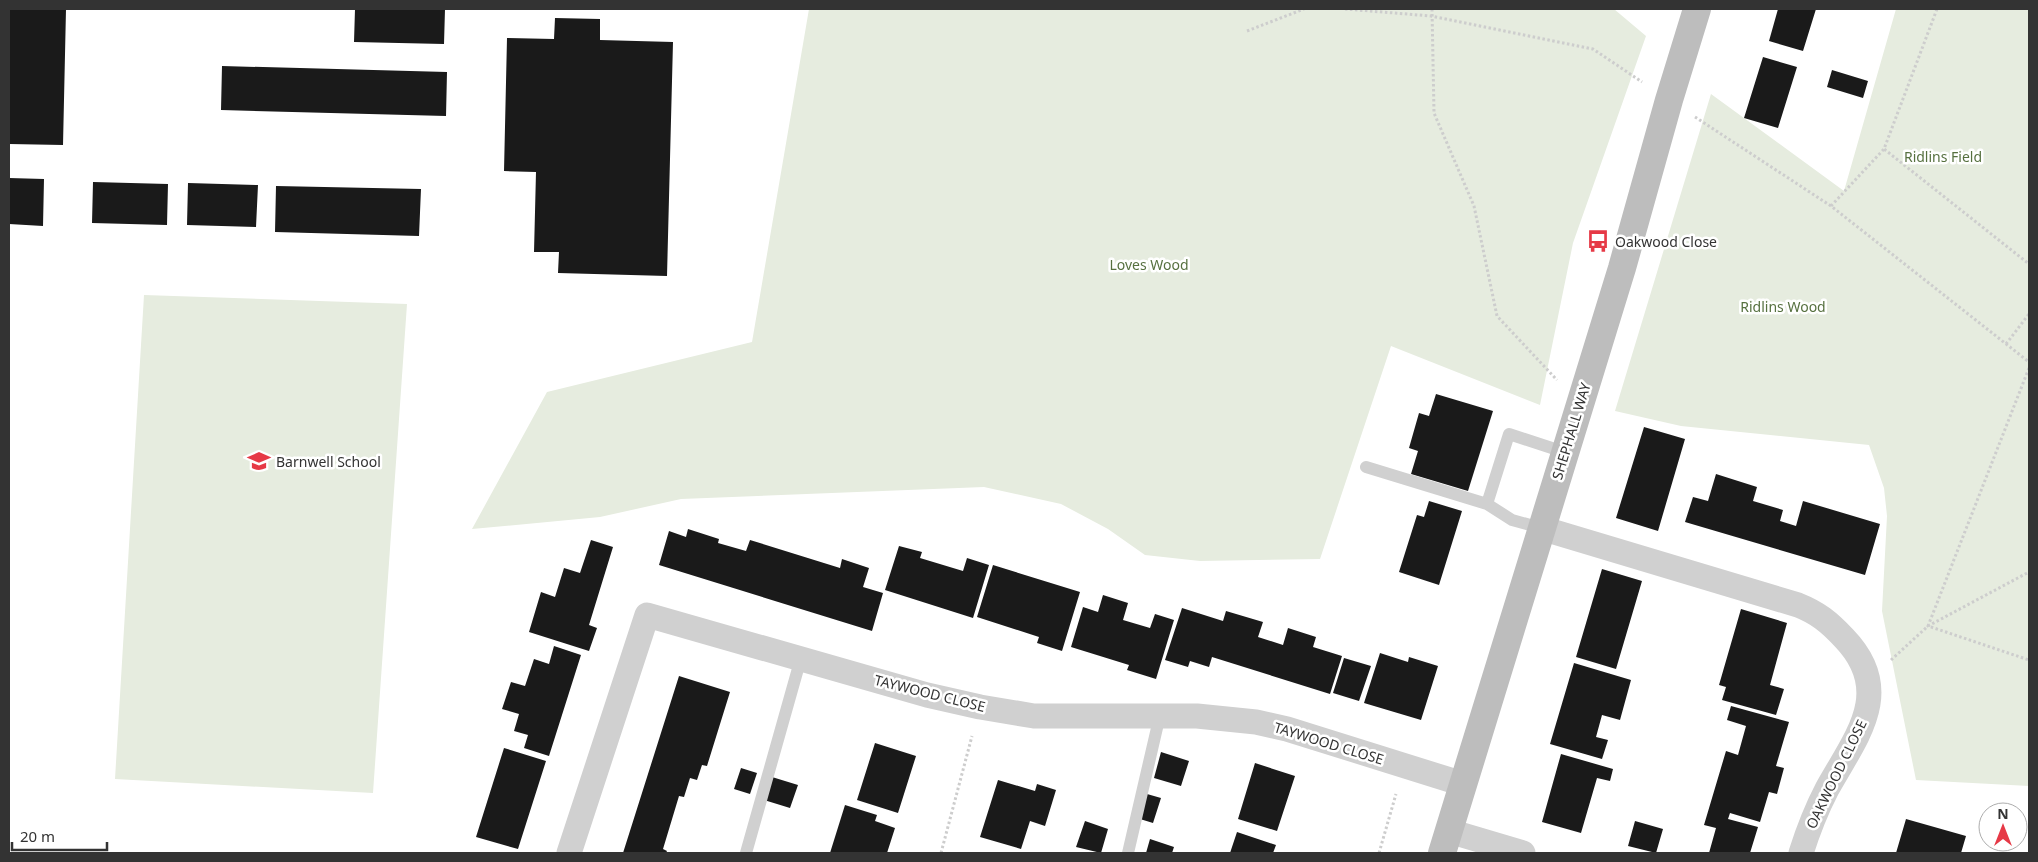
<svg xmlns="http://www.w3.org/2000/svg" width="2038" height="862" font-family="'Noto Sans',sans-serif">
	<rect width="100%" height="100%" fill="#fff"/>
	<path fill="#e6ecdf" d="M 809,9 L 1614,9 L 1646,36 L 1573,243 L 1540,405 L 1391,346 L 1320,559 L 1200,561 L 1145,555 L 1108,529 L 1061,504 L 984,487 L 681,499 L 600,517 L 472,529 L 547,392 L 752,342 Z
		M 1896,9 L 2029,9 L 2029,786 L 1916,780 L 1882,611 L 1887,516 L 1884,488 L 1869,445 L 1681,426 L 1615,411 L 1711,94 L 1844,191 Z
		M 144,295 L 407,304 L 373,793 L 115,779 Z"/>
	<path fill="#1a1a1a" d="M 9,9 L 66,9 L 63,145 L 9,144 Z
		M 355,9 L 445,9 L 444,44 L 354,42 Z
		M 1778,9 L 1816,9 L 1803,51 L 1769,41 Z
		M 555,18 L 600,19 L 600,40 L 673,42 L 667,276 L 558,273 L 559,252 L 534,252 L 536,172 L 504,171 L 507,38 L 554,39 Z
		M 1763,57 L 1797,67 L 1778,128 L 1744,118 Z
		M 222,66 L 447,72 L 446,116 L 221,110 Z
		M 1832,70 L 1868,81 L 1863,98 L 1827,87 Z
		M 9,178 L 44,179 L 43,226 L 9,224 Z
		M 93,182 L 168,184 L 167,225 L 92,223 Z
		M 188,183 L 258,185 L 256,227 L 187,225 Z
		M 276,186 L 421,189 L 419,236 L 275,232 Z
		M 1436,394 L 1493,411 L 1468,491 L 1411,474 L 1418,451 L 1409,448 L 1419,413 L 1429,416 Z
		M 1644,427 L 1685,439 L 1658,531 L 1616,518 Z
		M 1716,474 L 1757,487 L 1753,501 L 1783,510 L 1780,521 L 1796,526 L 1803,501 L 1880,524 L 1865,575 L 1685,522 L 1693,497 L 1708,501 Z
		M 1429,501 L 1462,511 L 1439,585 L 1399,572 L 1417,515 L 1424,517 Z
		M 688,529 L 719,539 L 718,543 L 746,551 L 750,540 L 840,568 L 842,559 L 869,568 L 863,587 L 883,593 L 872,631 L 659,565 L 669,531 L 686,537 Z
		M 591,540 L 613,547 L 589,625 L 597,628 L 589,651 L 529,632 L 541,592 L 555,597 L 564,568 L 580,573 Z
		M 899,546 L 922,552 L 920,558 L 963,571 L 967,558 L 989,565 L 973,618 L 885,590 Z
		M 993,565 L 1080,592 L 1062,651 L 1037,643 L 1039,637 L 977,617 Z
		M 1602,569 L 1642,581 L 1616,669 L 1576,657 Z
		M 1103,595 L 1128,603 L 1123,620 L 1150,628 L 1155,614 L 1174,620 L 1156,679 L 1127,670 L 1129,665 L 1071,647 L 1083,607 L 1098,612 Z
		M 1182,608 L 1223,621 L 1226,611 L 1263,622 L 1258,637 L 1283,645 L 1288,628 L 1316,637 L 1313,647 L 1342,656 L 1330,694 L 1212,657 L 1209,667 L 1190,661 L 1188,667 L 1165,660 Z
		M 1741,609 L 1787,623 L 1770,685 L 1784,689 L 1776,715 L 1722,700 L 1726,687 L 1719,685 Z
		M 554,646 L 581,655 L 549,756 L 524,748 L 528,735 L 514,731 L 519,714 L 502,709 L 511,682 L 525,686 L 534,659 L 549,664 Z
		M 1380,653 L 1408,662 L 1409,657 L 1438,666 L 1421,720 L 1364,703 Z
		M 1344,658 L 1371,666 L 1359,701 L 1333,693 Z
		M 1574,663 L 1631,680 L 1620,720 L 1602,715 L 1596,737 L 1608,740 L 1602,759 L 1550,744 Z
		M 679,676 L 730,692 L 707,766 L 702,765 L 697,780 L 690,778 L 684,797 L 679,796 L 663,849 L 667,851 L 666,853 L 623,853 Z
		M 1731,706 L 1789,722 L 1776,766 L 1784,768 L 1777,794 L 1769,792 L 1760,822 L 1730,813 L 1728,819 L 1758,827 L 1750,853 L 1709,853 L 1716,828 L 1704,825 L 1726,751 L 1738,755 L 1746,726 L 1727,720 Z
		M 875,743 L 916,756 L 898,813 L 857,800 Z
		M 504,748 L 546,761 L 518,849 L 476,837 Z
		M 1161,752 L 1189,761 L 1181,786 L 1154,778 Z
		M 1561,754 L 1613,769 L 1610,781 L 1597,778 L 1581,833 L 1542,822 Z
		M 1255,763 L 1295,776 L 1277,831 L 1238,819 Z
		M 741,768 L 757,773 L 750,794 L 734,789 Z
		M 772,777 L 798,785 L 790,808 L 764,800 Z
		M 998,780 L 1035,791 L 1037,784 L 1056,790 L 1045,826 L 1030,821 L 1021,849 L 980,837 Z
		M 1147,794 L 1161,798 L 1153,823 L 1140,819 Z
		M 845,805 L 877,815 L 875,821 L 895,828 L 887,853 L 830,853 Z
		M 1906,819 L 1966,836 L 1961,853 L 1896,853 Z
		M 1085,821 L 1108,829 L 1101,853 L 1076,847 Z
		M 1635,821 L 1663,829 L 1656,853 L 1628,846 Z
		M 1237,832 L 1276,845 L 1273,853 L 1230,853 Z
		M 1150,839 L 1174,847 L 1172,853 L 1146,853 Z"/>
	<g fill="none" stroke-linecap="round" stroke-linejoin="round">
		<path stroke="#cdcdcd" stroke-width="3" stroke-dasharray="2.5 2.5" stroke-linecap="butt" d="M 1345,9 L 1431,16 L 1593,49 L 1642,82
			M 1432,9 L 1434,113 L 1474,206 L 1497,316 L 1557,380
			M 1937,9 L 1884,149 L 2029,264
			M 1247,31 L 1304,9
			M 1695,117 L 1831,206 L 2029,362
			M 1831,206 L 1884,149
			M 2006,344 L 2029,314
			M 2029,368 L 1928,626 L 2029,660
			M 1891,660 L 1928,626 L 2029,572
			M 941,853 L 972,736
			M 1379,853 L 1396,794"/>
		<path stroke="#d0d0d0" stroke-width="12" d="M 1366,467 L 1487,504 L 1512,520 L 1541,528
			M 1487,504 L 1509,434 L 1564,452
			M 746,853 L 801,658
			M 1128,853 L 1160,715"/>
		<path stroke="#d0d0d0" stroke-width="25" d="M 1541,528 L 1798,605 C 1818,613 1829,622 1844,638 C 1896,692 1855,738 1827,789 C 1816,810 1808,831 1801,853
			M 1449,831 L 1523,853
			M 569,853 L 647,615 L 927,695 L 980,707 L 1034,716 L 1197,716 L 1256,722 L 1287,729 L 1463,784"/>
		<path stroke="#bdbdbd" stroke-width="28" d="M 1442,853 L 1622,268 L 1669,100 L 1697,9"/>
	</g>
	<defs>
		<symbol id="bus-bare" viewBox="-9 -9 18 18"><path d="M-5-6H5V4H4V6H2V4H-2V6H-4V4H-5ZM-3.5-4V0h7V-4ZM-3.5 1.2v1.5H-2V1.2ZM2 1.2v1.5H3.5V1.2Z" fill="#e63946" stroke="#fff" stroke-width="2.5" paint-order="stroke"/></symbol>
		<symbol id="school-bare" viewBox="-9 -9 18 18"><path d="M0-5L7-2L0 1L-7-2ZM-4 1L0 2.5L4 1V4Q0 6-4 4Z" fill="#e63946" stroke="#fff" stroke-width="2.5" paint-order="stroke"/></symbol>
	</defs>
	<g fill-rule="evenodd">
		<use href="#bus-bare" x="1582" y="225" width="32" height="32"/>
		<use href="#school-bare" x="243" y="445" width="32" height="32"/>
	</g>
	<g text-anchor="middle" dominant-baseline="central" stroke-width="5" stroke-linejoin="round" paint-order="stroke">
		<g font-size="14" fill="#56703f" stroke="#fff">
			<text x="1943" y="156">Ridlins Field</text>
			<text x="1149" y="264">Loves Wood</text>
			<text x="1783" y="306">Ridlins Wood</text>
		</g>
		<g font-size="14" fill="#333" stroke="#fff" text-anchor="start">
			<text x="1615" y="241">Oakwood Close</text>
			<text x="276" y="461">Barnwell School</text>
		</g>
		<g font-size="14" fill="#333" stroke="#fff">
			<text transform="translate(1571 431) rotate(-73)">SHEPHALL WAY</text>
			<text transform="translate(930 693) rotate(14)">TAYWOOD CLOSE</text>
			<text transform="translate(1329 743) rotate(17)">TAYWOOD CLOSE</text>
			<text transform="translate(1836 774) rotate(-64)">OAKWOOD CLOSE</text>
		</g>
	</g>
	<rect width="2038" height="862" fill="none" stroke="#333333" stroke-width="20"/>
	<g transform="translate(2003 827)"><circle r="24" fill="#ffffff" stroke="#adadad"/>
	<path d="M0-4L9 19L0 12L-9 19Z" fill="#e63946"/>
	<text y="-8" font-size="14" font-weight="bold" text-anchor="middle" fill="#333333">N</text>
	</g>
	<path d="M12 842v8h95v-8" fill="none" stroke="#333333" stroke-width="2.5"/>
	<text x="20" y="842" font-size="15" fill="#333333" stroke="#ffffff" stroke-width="4" paint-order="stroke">20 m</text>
</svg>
